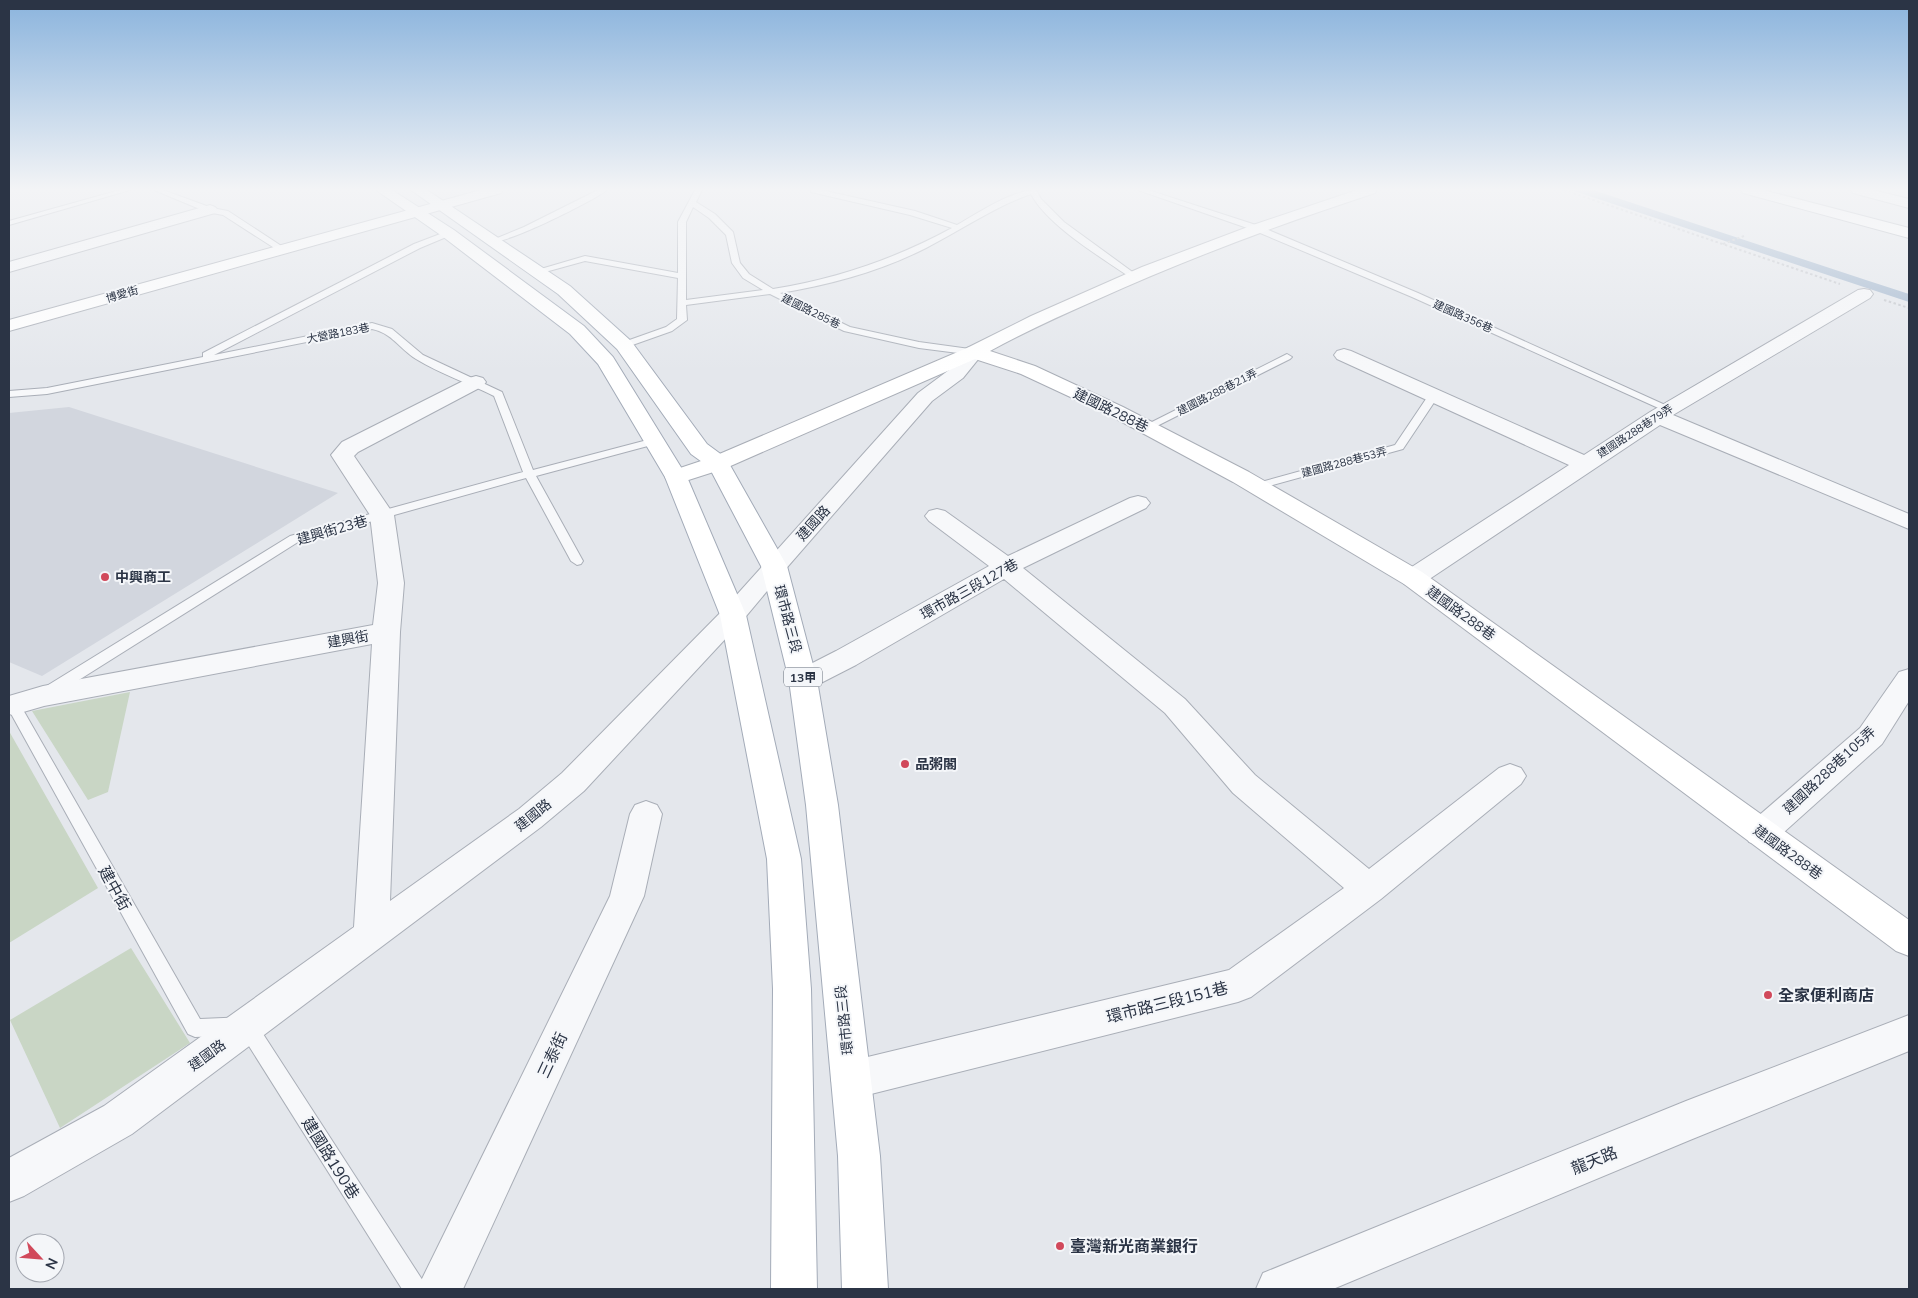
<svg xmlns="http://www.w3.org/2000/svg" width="1918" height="1298" font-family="Mulish,'Noto Sans TC',sans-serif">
	<rect width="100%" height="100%" fill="#e4e7ec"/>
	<path fill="#d2d6de" d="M 69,407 L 338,493 L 42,676 L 9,662 L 9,413 Z"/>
	<path fill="#c9d6c5" d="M 130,692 L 108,792 L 88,800 L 32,711 Z
		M 9,731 L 98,888 L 9,943 Z
		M 131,948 L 190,1043 L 60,1128 L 10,1020 Z"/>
	<path fill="#9fb4cc" d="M 1571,190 L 1593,190 L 1872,282 L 1909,294 L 1909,302 Z"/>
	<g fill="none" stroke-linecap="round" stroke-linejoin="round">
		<defs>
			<path id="lane" d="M 120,190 L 130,190 L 9,225 L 9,221 Z
				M 154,190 L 163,190 L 212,208 L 228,211 L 286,249 L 279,251 L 223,215 L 207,212 Z
				M 598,190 L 607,190 C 595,200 500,248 490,241 L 524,227 Z
				M 695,190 L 702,190 L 696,202 L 715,214 L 733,232 L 740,263 L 749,274 L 773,289 C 836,279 895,259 952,228 L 910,215 L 811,192 L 811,190 L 821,190 L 915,211 L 957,225 C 978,213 1012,190 1036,190 L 1041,199 L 1064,222 L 1138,276 L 1131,278 C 1101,257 1048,226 1031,194 C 994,207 961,230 926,248 C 881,271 830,285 780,293 L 850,327 L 919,342 L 977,350 L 979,352 L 974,355 L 919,348 L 844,331 L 770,294 L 686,305 L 687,320 L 672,331 L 624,348 L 621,347 L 621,343 L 666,327 L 677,319 L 678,278 L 585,261 L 538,274 L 534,271 L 585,256 L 678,273 L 678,222 ZM 693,207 L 709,218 L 726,235 L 732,263 L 743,278 L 763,290 L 686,300 L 686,222 Z
				M 1138,190 L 1148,190 L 1259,226 L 1418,293 L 1674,409 L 1669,412 L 1665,411 L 1412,297 L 1253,230 Z
				M 448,231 L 451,231 L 451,235 L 420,248 L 214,355 L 372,323 L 392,329 L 423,355 L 502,392 L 533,470 L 655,438 L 659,439 L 660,441 L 659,443 L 536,476 L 583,561 L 581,564 L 577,565 L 571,561 L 526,478 L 298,542 L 55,695 L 45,695 L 43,691 L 45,687 L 290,536 L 523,472 L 494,396 C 468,383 440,374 416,359 C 400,349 392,333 372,329 L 47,394 L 9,397 L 9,391 L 47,388 L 203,357 L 203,353 L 414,244 Z
				M 1287,354 L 1292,357 L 1290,359 L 1151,429 L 1143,429 L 1142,427 Z
				M 1434,392 L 1439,395 L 1403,449 L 1258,489 L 1252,486 L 1254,484 L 1395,445 L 1430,393 Z
				M 9,698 L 18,701 L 200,1019 L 247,1017 L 254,1020 L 423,1281 L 426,1289 L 402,1289 L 242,1035 L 195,1037 L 188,1034 L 9,710 Z"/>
			<path id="street" d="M 1851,190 L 1873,190 L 1909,199 L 1909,208 L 1853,193 Z
				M 210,205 L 215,207 L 218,210 L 215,213 L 9,272 L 9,262 Z
				M 1864,289 L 1870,290 L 1873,294 L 1870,298 L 1673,415 L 1909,514 L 1909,529 L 1660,425 L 1422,584 L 1413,586 L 1404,584 L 1400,578 L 1404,572 L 1569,465 L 1337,359 L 1334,355 L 1337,351 L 1344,349 L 1351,351 L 1584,455 L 1650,412 L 1858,290 Z
				M 974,346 L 981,348 L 984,352 L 963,378 L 932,401 L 783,572 L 742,621 L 584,791 L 541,827 L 132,1134 L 24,1196 L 9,1202 L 9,1158 L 104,1106 L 354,927 L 372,644 L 44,706 L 13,715 L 9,714 L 9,696 L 43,686 L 373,625 L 378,583 L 370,515 L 331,455 L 342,442 L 469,378 L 476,376 L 483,378 L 486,382 L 483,386 L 358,452 L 354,456 L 394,515 L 404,583 L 400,632 L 390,901 L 519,809 L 562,773 L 724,609 L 918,393 L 949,370 L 967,348 Z
				M 1138,496 L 1146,498 L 1150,503 L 1146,508 L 1023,568 L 1185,699 L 1255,775 L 1369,869 L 1499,768 L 1510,764 L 1521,768 L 1526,776 L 1521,784 L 1381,899 L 1251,997 L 1238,1002 L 851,1099 L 837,1094 L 831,1080 L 837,1066 L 851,1061 L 1229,970 L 1344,888 L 1233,793 L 1165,713 L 1004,579 L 856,665 L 813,687 L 803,690 L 793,687 L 789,680 L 793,673 L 836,651 L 989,566 L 929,521 L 925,516 L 929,511 L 937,509 L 945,511 L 1008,556 L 1130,498 Z
				M 1909,669 L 1909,701 L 1882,744 L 1773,842 L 1761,846 L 1749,842 L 1745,833 L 1749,824 L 1860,728 L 1899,672 Z
				M 646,801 L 657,805 L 662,814 L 644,896 L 463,1289 L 417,1289 L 610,896 L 630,814 L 635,805 Z
				M 1909,1015 L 1909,1051 L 1690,1140 L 1333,1289 L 1256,1289 L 1263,1273 L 1686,1101 Z"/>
			<path id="secondary" d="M 481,190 L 503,190 L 501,193 L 9,331 L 9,320 Z
				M 1357,190 L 1377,190 L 1375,193 C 1280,224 1187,259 1096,300 C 1060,316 1024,332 990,351 L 1035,366 L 1123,407 L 1249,472 L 1422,572 L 1909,920 L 1909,956 L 1896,951 L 1404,584 L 1233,482 L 1109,415 L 1021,374 L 975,359 L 726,468 L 676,484 L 668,482 L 665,477 L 668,472 L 710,458 L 967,348 L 1031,316 L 1142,267 L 1253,225 Z
				M 1741,190 L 1763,190 L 1909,228 L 1909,238 L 1743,193 Z"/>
			<path id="primary" d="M 376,190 L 392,190 L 454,230 L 584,326 L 613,357 L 687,477 L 746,615 L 801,859 L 811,989 L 817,1289 L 771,1289 L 773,989 L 767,859 L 720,615 L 665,477 L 598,364 L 570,334 L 442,236 Z
				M 411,190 L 427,190 L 570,286 L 631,341 L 707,444 L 726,458 L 787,566 L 817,680 L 838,805 L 880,1156 L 888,1289 L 842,1289 L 838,1156 L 806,805 L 789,680 L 761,566 L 709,467 L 691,454 L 617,349 L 558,294 Z"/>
		</defs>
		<use href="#lane" stroke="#a9aeb7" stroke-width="2"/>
		<use href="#street" stroke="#a9aeb7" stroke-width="2"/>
		<use href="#secondary" stroke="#a9aeb7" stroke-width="2"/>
		<use href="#primary" stroke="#a3abb8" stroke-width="2"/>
		<path stroke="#c2c5cb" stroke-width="2" stroke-dasharray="2.5 2.5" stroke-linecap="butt" d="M 1564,190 L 1840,284
			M 1723,244 L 1744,236
			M 1884,300 L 1909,308"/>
		<use href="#lane" fill="#f7f8fa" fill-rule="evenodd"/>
		<use href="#street" fill="#f7f8fa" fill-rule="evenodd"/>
		<use href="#secondary" fill="#fff" fill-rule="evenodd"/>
		<use href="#primary" fill="#fff" fill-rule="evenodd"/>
	</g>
	<linearGradient id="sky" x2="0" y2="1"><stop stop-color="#8bb4dd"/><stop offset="0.51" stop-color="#f3f4f6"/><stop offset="1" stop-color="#f3f4f6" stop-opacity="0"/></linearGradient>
	<rect width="1918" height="371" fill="url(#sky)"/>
	<g fill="#d1495b" stroke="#f4f6f9" stroke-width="2">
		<circle cx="105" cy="577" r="5"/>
		<circle cx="905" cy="764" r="5"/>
		<circle cx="1768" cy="995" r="5"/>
		<circle cx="1060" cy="1246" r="5"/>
	</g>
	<g text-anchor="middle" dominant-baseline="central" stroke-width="4" stroke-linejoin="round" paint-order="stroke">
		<g font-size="11" fill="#2b3445" stroke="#f4f6f9">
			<text transform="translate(122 294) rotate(-16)">博愛街</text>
			<text transform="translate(811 311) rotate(26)">建國路285巷</text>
			<text transform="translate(1463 316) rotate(24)">建國路356巷</text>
			<text transform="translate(338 333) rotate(-11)">大營路183巷</text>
			<text transform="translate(1217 392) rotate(-27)">建國路288巷21弄</text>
			<text transform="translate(1635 431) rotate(-33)">建國路288巷79弄</text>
			<text transform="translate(1344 462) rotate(-15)">建國路288巷53弄</text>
		</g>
		<rect fill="#f4f6f9" stroke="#676e7b" stroke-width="1" x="784" y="667.5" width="38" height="19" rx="4"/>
		<g font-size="12" font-weight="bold" fill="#2b3445">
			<text x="803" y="677">13甲</text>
		</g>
		<g font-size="14" fill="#2b3445" stroke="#f4f6f9">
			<text transform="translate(1111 410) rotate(26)">建國路288巷</text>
			<text transform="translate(813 523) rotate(-48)">建國路</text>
			<text transform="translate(332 530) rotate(-16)">建興街23巷</text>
			<text transform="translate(969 589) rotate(-29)">環市路三段127巷</text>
			<text transform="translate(1461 613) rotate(36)">建國路288巷</text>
			<text transform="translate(788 619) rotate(75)">環市路三段</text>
			<text transform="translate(348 639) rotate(-10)">建興街</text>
			<text transform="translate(1829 770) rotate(-43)">建國路288巷105弄</text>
			<text transform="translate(533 815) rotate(-39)">建國路</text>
			<text transform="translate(1788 852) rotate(36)">建國路288巷</text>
			<text transform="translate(844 1020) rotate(-96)">環市路三段</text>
			<text transform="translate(207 1055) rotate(-36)">建國路</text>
		</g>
		<g font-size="14" font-weight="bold" fill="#2b3445" stroke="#f4f6f9" text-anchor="start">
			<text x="115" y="577">中興商工</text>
			<text x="915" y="764">品粥閣</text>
		</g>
		<g font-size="16" fill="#2b3445" stroke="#f4f6f9">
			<text transform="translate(115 888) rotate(61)">建中街</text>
			<text transform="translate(1167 1002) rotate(-14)">環市路三段151巷</text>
			<text transform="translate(552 1055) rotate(-65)">三泰街</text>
			<text transform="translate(331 1158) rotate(58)">建國路190巷</text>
			<text transform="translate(1594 1160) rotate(-22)">龍天路</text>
		</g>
		<g font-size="16" font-weight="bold" fill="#2b3445" stroke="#f4f6f9" text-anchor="start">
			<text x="1778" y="995">全家便利商店</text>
			<text x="1070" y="1246">臺灣新光商業銀行</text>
		</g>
	</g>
	<rect width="1918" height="1298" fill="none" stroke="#2b3445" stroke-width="20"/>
	<g transform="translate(40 1258) rotate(116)"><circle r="24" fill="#f4f6f9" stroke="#a4a8b1"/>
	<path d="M0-4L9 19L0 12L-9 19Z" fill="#d1495b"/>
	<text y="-8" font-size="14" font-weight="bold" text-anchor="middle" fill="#2b3445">N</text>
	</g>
</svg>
